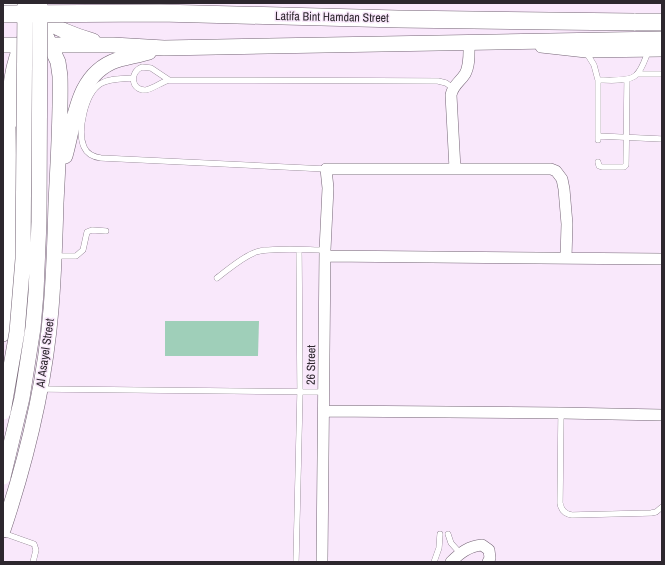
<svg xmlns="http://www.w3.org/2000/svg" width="665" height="565" font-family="'Archivo Narrow',sans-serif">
	<rect width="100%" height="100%" fill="#f9e8fb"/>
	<path fill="#9fcfb9" d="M 165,321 L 259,321 L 258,356 L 165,356 Z"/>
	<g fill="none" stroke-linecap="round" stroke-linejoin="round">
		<defs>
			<path id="lane" d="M 586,52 L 594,65 L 598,80 L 598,140
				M 142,67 L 151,68 L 169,80 C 162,82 152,89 146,90 C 131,91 129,72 142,67 Z
				M 638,74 L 662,74
				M 133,78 C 122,79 109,78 100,84 C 85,94 77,131 84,147 C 87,154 93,157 101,158 L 326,169
				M 169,80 L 438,81 L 446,83 L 453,88
				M 598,80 C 608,80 629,82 636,75 C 642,70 645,59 648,52
				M 598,136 L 662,139
				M 598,162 L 599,166 L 602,167 L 624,167 L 626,165 L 627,80
				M 54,256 L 76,256 L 83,250 L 87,232 L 92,230 L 106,231
				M 217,278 C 229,269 242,257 256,252 C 272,247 308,250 325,250
				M 40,389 L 324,392
				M 561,413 L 560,503 C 561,510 565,514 572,515 L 651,513 L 656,512 L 662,507
				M 3,533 L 34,544 L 36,550 L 33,562
				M 448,534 L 451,543 L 460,553
				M 296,562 L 300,392 L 299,250
				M 434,562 L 439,548 L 440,534"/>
			<path id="street" d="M 541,47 L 586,52 L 662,51
				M 455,169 L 451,95 C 453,85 460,82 465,74 C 470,65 469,53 469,42
				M 325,256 L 662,259
				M 324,411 L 561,413 L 662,415
				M 322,562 L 325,250 L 328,188 L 326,169 L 551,169 L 556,171 L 562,179 L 564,189 L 567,224 L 566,258
				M 451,562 C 460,553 469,546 482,545 L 489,550 L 490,558 L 488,562"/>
			<path id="secondary" d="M 9,3 L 30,16
				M 35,9 C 37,11 38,15 41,17 C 51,27 79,37 93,41
				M 3,45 L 113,45 L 164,48 L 662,39
				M 3,110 L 8,126 L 10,241 L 8,284 L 3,334
				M 10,122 C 9,93 11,64 25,38
				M 65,156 C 75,121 76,74 117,60 C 127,57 139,55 149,52
				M 3,530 C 27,458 45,385 51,309 C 54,274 55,238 56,203 C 58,161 61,119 60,76 L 58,62 L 47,38"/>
			<path id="primary" d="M 634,22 L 662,22"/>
		</defs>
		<use href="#lane" stroke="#756576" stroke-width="6"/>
		<use href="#street" stroke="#756576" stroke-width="12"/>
		<use href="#secondary" stroke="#756576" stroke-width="16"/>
		<use href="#primary" stroke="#756576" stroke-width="18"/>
		<use href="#lane" stroke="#fff" stroke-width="5.5"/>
		<use href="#street" stroke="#fff" stroke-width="11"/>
		<use href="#secondary" stroke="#fff" stroke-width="15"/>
		<use href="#primary" stroke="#fff" stroke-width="17"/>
		<defs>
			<path id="secondary-bridge" d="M 3,412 L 17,332 L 23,259 L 25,3
				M 3,477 L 22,398 L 33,328 L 36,293 L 39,222 L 40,3"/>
			<path id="primary-bridge" d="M 3,14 L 160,13 L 398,19 L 634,22"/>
		</defs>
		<use href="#secondary-bridge" stroke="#756576" stroke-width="16" stroke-linecap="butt"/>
		<use href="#primary-bridge" stroke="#756576" stroke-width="18" stroke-linecap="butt"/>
		<use href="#secondary-bridge" stroke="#fff" stroke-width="15"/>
		<use href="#primary-bridge" stroke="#fff" stroke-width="17"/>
	</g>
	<g text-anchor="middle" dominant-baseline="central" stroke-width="3" stroke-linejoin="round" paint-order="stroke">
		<g font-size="12" fill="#2d272e" stroke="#f9e8fb">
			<text transform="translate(332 17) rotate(1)">Latifa Bint Hamdan Street</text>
			<text transform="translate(45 353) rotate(-82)">Al Asayel Street</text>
			<text transform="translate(311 365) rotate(-89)">26 Street</text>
		</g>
	</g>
	<rect width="665" height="565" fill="none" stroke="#2d272e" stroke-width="8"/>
</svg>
